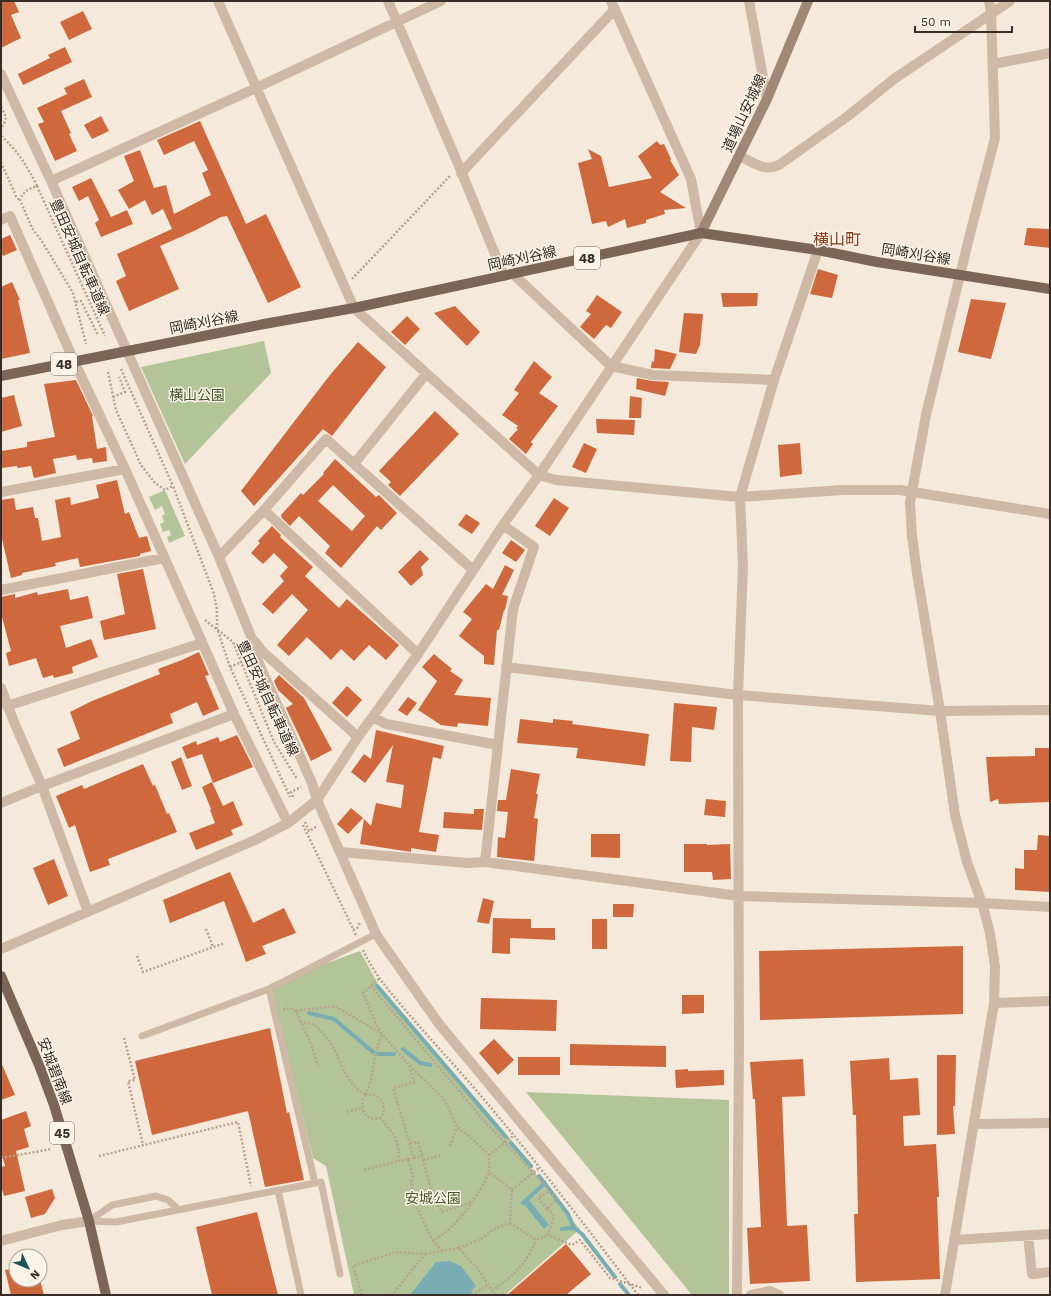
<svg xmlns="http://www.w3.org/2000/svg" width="1051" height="1296" font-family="'Work Sans','Noto Sans JP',sans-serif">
	<rect width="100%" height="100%" fill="#f4e9da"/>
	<path fill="#b3c499" d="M 264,341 L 271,373 L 185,464 L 141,367 Z
		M 165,490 L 185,536 L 169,543 L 167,537 L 171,535 L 169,530 L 163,532 L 160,524 L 164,522 L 162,516 L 165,514 L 162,506 L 155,510 L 149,497 Z
		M 360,951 L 378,984 L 513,1142 L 548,1192 L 580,1229 L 505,1295 L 354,1295 L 326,1166 L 313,1158 L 270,984 Z
		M 526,1092 L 729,1100 L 729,1294 L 692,1295 Z"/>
	<path fill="#77adb3" d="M 528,1199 L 549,1225 L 544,1229 L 523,1203 Z
		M 450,1261 L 461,1266 L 476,1286 L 471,1291 L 474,1295 L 410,1295 L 436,1262 Z"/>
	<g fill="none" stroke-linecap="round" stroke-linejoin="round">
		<path stroke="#77adb3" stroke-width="4" d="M 377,986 L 506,1137
			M 309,1013 L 334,1019 L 373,1052
			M 403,1049 L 420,1063 L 430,1065
			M 378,1054 L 394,1054
			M 511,1143 L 531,1166
			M 539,1176 L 568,1214 L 574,1228 L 582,1234 L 615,1277
			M 523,1203 L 545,1183
			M 562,1229 L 574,1228
			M 620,1284 L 629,1295"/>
	</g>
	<path fill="#cf683c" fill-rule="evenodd" d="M 1,1 L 14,1 L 19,12 L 11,15 L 21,38 L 1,48 Z
		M 83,11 L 92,29 L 69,40 L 60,22 Z
		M 65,47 L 72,62 L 23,85 L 18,74 L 50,58 L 48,55 Z
		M 84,79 L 92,97 L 61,111 L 71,133 L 69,134 L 77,151 L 55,161 L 38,124 L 44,122 L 37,108 L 67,94 L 64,88 Z
		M 101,116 L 109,131 L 92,139 L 84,125 Z
		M 200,121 L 246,224 L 266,214 L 301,287 L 268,303 L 227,216 L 221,217 L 194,231 L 160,246 L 179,289 L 129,311 L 116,281 L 126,276 L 117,254 L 172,229 L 163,209 L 152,215 L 145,200 L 129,209 L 118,190 L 134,181 L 124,156 L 140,150 L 154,188 L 166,185 L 174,214 L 211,195 L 202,173 L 208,170 L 194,141 L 164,155 L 157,140 Z
		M 657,141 L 660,145 L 664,144 L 671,159 L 670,160 L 679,175 L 660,192 L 686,208 L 664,210 L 665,214 L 646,220 L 646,223 L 627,228 L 625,219 L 608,227 L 606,221 L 592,224 L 578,163 L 592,159 L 588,149 L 601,156 L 609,187 L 652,178 L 638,156 Z
		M 91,178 L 111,217 L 127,210 L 133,224 L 101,237 L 95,223 L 99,220 L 88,196 L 79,201 L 72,187 Z
		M 1027,228 L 1050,229 L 1050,248 L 1024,245 Z
		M 10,235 L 17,250 L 3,256 L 1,251 L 1,239 Z
		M 818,269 L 838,275 L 832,298 L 810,294 Z
		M 12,282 L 20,300 L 18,300 L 30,353 L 1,359 L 1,287 Z
		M 721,293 L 758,293 L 757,306 L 723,307 Z
		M 597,295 L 622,312 L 611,328 L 606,325 L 594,339 L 580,327 L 591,314 L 586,311 Z
		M 971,299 L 1006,303 L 991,359 L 958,352 Z
		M 455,306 L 480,332 L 467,346 L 434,313 Z
		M 684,313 L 703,314 L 700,345 L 696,354 L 679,352 Z
		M 407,316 L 420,329 L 405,345 L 391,332 Z
		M 358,342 L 386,367 L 332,436 L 323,429 L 254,506 L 241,491 L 330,375 Z
		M 655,349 L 677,354 L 670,369 L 651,368 L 652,361 L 654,362 Z
		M 534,361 L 552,377 L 539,393 L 558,406 L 531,442 L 533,444 L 526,454 L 509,439 L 518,429 L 516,428 L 518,426 L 502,415 L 519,393 L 514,390 Z
		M 637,378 L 652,381 L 669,382 L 665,396 L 636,389 Z
		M 76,380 L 93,416 L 92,416 L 97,449 L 106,447 L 107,461 L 93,463 L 92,458 L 77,460 L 76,455 L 53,459 L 56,473 L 34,478 L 31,466 L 18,468 L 17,466 L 2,468 L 1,451 L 27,447 L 27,442 L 55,437 L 44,384 Z
		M 14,395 L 22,426 L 1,432 L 1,398 Z
		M 630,396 L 642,398 L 641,418 L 629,418 Z
		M 435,411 L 459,434 L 400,496 L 388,485 L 391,482 L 379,471 Z
		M 596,419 L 635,420 L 634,435 L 597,433 Z
		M 584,443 L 597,449 L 586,473 L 572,467 Z
		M 800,443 L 802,474 L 780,477 L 778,445 Z
		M 335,459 L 376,497 L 379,495 L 397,513 L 381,530 L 377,526 L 341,568 L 325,553 L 330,546 L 299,516 L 290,526 L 281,517 L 282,516 L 281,515 L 301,493 L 303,495 L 324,474 L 323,473 ZM 333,485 L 365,516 L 352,531 L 318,501 Z
		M 117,480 L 125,514 L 129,512 L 139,538 L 147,536 L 151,551 L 140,554 L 140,556 L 80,567 L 78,558 L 55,563 L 56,566 L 22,573 L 22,575 L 11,578 L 2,539 L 1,540 L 1,500 L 14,498 L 16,510 L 33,507 L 35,518 L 38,518 L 42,541 L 61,537 L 55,500 L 70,497 L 71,505 L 99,498 L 96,485 Z
		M 554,498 L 569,508 L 550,536 L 535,526 Z
		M 466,514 L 480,523 L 472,534 L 458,525 Z
		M 272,526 L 281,535 L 280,537 L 313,567 L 305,576 L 339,608 L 347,599 L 399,645 L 386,660 L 369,645 L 354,661 L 341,649 L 331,660 L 307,637 L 289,656 L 277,645 L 308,610 L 292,594 L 273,614 L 262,604 L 284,581 L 280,576 L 288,567 L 274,553 L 263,564 L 251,553 L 260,543 L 258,541 Z
		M 511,540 L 525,550 L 516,562 L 502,553 Z
		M 420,550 L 429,559 L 421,567 L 423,575 L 411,586 L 398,572 Z
		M 505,565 L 514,570 L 502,595 L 508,596 L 505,610 L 504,610 L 499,630 L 497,630 L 494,665 L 484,664 L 484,656 L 459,636 L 472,619 L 463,612 L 486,584 L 493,589 Z
		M 143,569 L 156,629 L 104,640 L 100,621 L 125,614 L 117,574 Z
		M 68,589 L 70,600 L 88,596 L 93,618 L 60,626 L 66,648 L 91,639 L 98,657 L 72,667 L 73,673 L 54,678 L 53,675 L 43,678 L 36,658 L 9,666 L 6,653 L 11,651 L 2,617 L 1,617 L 1,597 L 15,594 L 15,598 L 37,592 L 38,595 Z
		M 199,652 L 209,675 L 205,676 L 219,709 L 203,716 L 197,702 L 170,714 L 173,723 L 64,767 L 57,749 L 80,739 L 70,712 L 92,701 L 160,674 L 158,669 L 182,660 Z
		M 434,654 L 452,669 L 450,671 L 463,680 L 454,695 L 491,698 L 488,726 L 458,723 L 457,727 L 441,725 L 418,710 L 437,681 L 422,667 Z
		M 279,675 L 304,698 L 332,750 L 311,761 L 286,708 L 293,704 L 278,690 L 274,681 Z
		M 347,686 L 362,700 L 347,717 L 332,703 Z
		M 408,697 L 417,703 L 407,716 L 398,710 Z
		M 674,703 L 717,707 L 714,730 L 692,727 L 691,762 L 670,761 Z
		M 520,719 L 553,723 L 553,719 L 573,721 L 572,724 L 649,734 L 645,766 L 576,758 L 578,748 L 517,743 Z
		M 376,730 L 444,746 L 441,759 L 433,757 L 419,832 L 439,835 L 436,852 L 411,848 L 411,852 L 360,844 L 364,819 L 371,826 L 376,803 L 401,808 L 404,785 L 386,782 L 393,745 L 365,783 L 351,772 L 364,754 L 371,759 Z
		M 237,735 L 253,767 L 213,783 L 202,754 L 187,759 L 182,747 L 196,741 L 197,745 L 218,737 L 220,742 Z
		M 1035,748 L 1050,748 L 1050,802 L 999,804 L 998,799 L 990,802 L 986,757 L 1035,756 Z
		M 181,757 L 192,786 L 182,790 L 171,762 Z
		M 143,764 L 153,786 L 155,785 L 167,814 L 169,813 L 177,832 L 108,859 L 110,865 L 90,872 L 75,825 L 69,828 L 56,796 L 82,785 L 84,789 Z
		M 511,769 L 540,774 L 536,794 L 538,794 L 534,818 L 538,819 L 534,861 L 497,857 L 498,837 L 505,838 L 508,812 L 497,811 L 498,800 L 506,800 Z
		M 212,782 L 223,806 L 233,801 L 243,825 L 231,830 L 233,835 L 196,850 L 189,833 L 215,823 L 210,810 L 211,809 L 202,787 Z
		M 706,799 L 726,801 L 725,817 L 704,815 Z
		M 351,808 L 363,818 L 348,834 L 337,824 Z
		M 474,809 L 484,809 L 482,830 L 443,828 L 444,812 L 474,814 Z
		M 591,834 L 620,834 L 620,858 L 591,857 Z
		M 1038,835 L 1050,836 L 1050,892 L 1015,890 L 1015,868 L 1024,869 L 1024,850 L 1037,850 Z
		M 684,844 L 707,844 L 707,845 L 730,844 L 731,879 L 713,880 L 712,872 L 684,872 Z
		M 54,859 L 68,896 L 48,905 L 33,868 Z
		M 230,872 L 253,923 L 284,908 L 296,933 L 262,946 L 266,954 L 246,962 L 224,901 L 170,923 L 163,900 Z
		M 483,898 L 494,901 L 489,924 L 477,922 Z
		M 613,904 L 634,904 L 633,917 L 613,917 Z
		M 493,918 L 531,919 L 531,928 L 555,928 L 555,940 L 510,938 L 510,954 L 492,953 Z
		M 592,919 L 607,919 L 607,949 L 592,949 Z
		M 963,946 L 963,1014 L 760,1020 L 759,951 Z
		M 682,995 L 704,995 L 704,1013 L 682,1014 Z
		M 481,998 L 557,1000 L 556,1031 L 480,1029 Z
		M 270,1028 L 287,1113 L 289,1112 L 304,1180 L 265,1187 L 248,1111 L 152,1135 L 135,1061 Z
		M 494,1039 L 514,1060 L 498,1075 L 479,1053 Z
		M 570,1044 L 666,1046 L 666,1067 L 570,1065 Z
		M 937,1055 L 956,1055 L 955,1106 L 953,1106 L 955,1134 L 937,1135 Z
		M 518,1057 L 560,1057 L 560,1075 L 518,1075 Z
		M 889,1058 L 890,1080 L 918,1078 L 920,1115 L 903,1116 L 904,1146 L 936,1144 L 939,1197 L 937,1197 L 940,1279 L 856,1282 L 854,1214 L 858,1214 L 856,1115 L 853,1115 L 850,1061 Z
		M 803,1059 L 805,1096 L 782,1097 L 787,1226 L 807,1225 L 810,1281 L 750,1284 L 747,1228 L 761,1227 L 755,1099 L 753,1099 L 750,1062 Z
		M 1,1062 L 15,1095 L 1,1100 Z
		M 688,1069 L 688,1071 L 724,1070 L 724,1085 L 676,1088 L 675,1070 Z
		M 26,1111 L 31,1126 L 24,1129 L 29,1147 L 16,1151 L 25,1191 L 4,1196 L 1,1186 L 1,1167 L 5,1166 L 1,1151 L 1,1120 Z
		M 52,1189 L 55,1198 L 45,1214 L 31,1218 L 25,1197 Z
		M 257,1212 L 278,1295 L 212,1295 L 196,1227 Z
		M 566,1244 L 591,1274 L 566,1295 L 507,1295 Z
		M 16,1268 L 16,1280 L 40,1280 L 44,1295 L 11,1295 L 5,1270 Z"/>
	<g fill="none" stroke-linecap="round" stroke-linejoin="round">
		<path stroke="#b8a38f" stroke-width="2.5" stroke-dasharray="2 2" stroke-linecap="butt" d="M 1,107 L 6,117 L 4,124 L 1,128
			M 1,136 C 18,151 27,166 37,186 C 29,189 23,191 20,200 L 32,228 L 43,243 L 73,293 L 86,344
			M 1,162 L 16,196 L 19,200
			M 37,186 L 105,336
			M 352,279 L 451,175
			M 76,302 L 81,301 L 98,335
			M 121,369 L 173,486
			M 108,372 L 116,410 L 141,465 L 155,483 L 165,490 L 173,486 L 214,594 L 217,610 L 217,628 L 230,667 L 290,797
			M 113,397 L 125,392 L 119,377
			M 205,620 L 233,642 L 274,742 L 297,779
			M 230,667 L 242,662
			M 293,797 L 291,792 L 301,787
			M 305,822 L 309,831 L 316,827
			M 303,825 L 356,935
			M 206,929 L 213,947
			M 353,930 L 357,928 L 360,923
			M 363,950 C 374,973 385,986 401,1005 C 423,1031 446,1056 469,1082 C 528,1150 583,1223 638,1295
			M 137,956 L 143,972 L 225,943
			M 379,979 L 363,993 L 377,1026 L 382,1034 L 375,1056 L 371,1081 L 366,1094 C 379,1095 384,1100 384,1113 L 380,1118
			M 371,986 L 485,1122 L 534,1173 L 556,1200 L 547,1209 L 552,1213 L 554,1217 L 548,1235 L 572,1245 L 580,1240 L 610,1278 L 643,1288
			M 283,1010 L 290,1008 L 296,1011 L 311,1044 L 318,1066
			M 296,1011 L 335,1006 L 382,1034 L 410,1066 L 443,1098 L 450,1111 L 457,1127 L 468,1135 L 489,1155 L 489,1172 L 512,1190
			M 300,1022 L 314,1024 C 320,1030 326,1036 331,1043 C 341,1060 346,1086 366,1094 C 358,1105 364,1123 380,1118 C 395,1136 398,1136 399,1161 L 408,1159 L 413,1176 L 411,1183 L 416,1206 L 433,1241
			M 124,1038 L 135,1080 L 128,1081 L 143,1145
			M 347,1112 L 362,1108
			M 410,1143 L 418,1142 L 422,1156
			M 450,1146 L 457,1127
			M 489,1155 L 513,1136
			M 99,1156 L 238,1122 L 251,1186
			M 1,1158 L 52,1149
			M 414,1158 L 422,1156 L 433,1196 L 442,1212 L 471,1202
			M 408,1159 L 414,1158 L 393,1088 L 414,1082 L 410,1067
			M 423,1160 L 442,1155
			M 364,1170 L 399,1161
			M 512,1190 L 539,1168
			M 547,1209 L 538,1198 L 548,1192
			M 510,1223 L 536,1240 L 548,1235
			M 459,1248 L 481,1239 L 494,1229 L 510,1223 L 512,1190
			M 442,1251 L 433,1241 C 456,1228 479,1196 489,1172
			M 425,1254 L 459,1248 L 477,1268 L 495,1295
			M 492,1291 C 513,1276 527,1264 536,1240
			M 475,1293 L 488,1285
			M 362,1295 L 353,1266 L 396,1252 L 425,1254 L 392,1295"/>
		<path stroke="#cdb9a5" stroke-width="7" d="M 142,1036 L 269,989
			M 321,1182 L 340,1274
			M 278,1190 L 301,1295
			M 89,1221 L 116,1222 L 315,1183 L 269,989 L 376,934
			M 89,1221 L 112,1205 L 156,1196 L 168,1200 L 178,1209"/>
		<path stroke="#cdb9a5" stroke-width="10" d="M 218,1 L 354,308 L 539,475 L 556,480 L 740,497 L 843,490 L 900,490 L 1050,514
			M 388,1 L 459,166 L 504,276
			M 749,1 L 767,99
			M 989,1 L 991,13
			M 993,64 L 1050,53
			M 1,74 L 51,181 L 219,557 L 252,639 L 257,659 L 312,783 L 317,800
			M 740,156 C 754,163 764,172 779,165 L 848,116 L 894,79 L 1010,1
			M 461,173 L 615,9
			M 51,181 L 256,88 L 441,1
			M 1,220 L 10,216 L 74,361 L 125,469 L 234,714 L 288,823
			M 513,274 L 611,366 L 653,375 L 774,380
			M 354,464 L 473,570
			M 1,492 L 125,469
			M 264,510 L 418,654
			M 219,557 L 264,510 L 326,439 L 354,464 L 426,374
			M 1,590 L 164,558
			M 254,641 L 263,652 L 358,737
			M 506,667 L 738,695 L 940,711 L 1050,710
			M 1,688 L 14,722 L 42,786 L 88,912
			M 7,706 L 202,643
			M 373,717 L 386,724 L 498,745
			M 1,803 L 42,786 L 234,714
			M 341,852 L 467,863 L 485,862 L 739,896 L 982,903 L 1050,907
			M 485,862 L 513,609 L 534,547 L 503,525
			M 1,949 L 255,840 L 288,823 L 317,800 L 358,737 L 418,654 L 503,525 L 539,475 L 701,233 L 691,179 L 611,1
			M 994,1003 L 1050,1001
			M 974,1124 L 1050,1123
			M 1028,1235 L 1032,1274 L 1050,1272
			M 954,1240 L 1050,1234
			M 737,1295 L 739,1044 L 738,695 L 743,565 L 740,497 L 774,380 L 818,250"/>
		<path stroke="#cdb9a5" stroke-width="10" d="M 317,800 L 376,934 L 385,947 L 439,1024 L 664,1295
			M 1,1241 L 62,1225 L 89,1221
			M 751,1295 L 770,1291 L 779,1295
			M 945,1295 L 994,1003 L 995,967 L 990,933 L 982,903 L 967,862 L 955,815 L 940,711 L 917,573 L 912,536 L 910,502 L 926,415 L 970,234 L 995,138 L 991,13"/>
		<path stroke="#a08876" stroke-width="10" d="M 701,233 L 767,99 L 808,1"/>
		<path stroke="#7b6557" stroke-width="10" d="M 1,376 L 264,324 L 354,308 L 701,233 L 818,250 L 877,262 L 1050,289
			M 1,976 L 39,1065 L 54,1105 L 89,1221 L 106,1295"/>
	</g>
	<g text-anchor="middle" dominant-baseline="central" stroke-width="3" stroke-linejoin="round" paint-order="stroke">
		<g fill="#fbf3e7" stroke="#726861" stroke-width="1">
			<rect x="574" y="247" width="26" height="22" rx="3"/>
			<rect x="51" y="353" width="26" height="22" rx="3"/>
			<rect x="50" y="1122" width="24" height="22" rx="3"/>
		</g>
		<g font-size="13" font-weight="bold" fill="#382d27">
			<text x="587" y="258">48</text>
			<text x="64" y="364">48</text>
			<text x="62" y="1133">45</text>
		</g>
		<g font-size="14" fill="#382d27" stroke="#fbf3e7">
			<text transform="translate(744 113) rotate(-65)">道場山安城線</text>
			<text transform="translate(916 254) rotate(9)">岡崎刈谷線</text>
			<text transform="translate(80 257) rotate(66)">豊田安城自転車道線</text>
			<text transform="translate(522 258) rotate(-12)">岡崎刈谷線</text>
			<text transform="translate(204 322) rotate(-11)">岡崎刈谷線</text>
			<text transform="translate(268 698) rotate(65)">豊田安城自転車道線</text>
			<text transform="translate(55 1071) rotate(69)">安城碧南線</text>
		</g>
		<g font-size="14" fill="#445829" stroke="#fbf3e7">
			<text x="197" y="395">横山公園</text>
			<text x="433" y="1198">安城公園</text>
		</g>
		<g font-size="16" fill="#8d3b1a" stroke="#fbf3e7">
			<text x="837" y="239">横山町</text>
		</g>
	</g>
	<rect width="1051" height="1296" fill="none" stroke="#382d27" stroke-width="4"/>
	<g transform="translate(28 1268) rotate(134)"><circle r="19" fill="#fbf3e7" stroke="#ada49a"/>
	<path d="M0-3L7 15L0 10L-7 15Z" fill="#19545c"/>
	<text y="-6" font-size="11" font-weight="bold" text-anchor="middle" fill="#382d27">N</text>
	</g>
	<path d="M915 26v6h97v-6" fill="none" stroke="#382d27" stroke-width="2"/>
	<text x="921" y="26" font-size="12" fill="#382d27" stroke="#fbf3e7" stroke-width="3" paint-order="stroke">50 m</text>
</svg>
